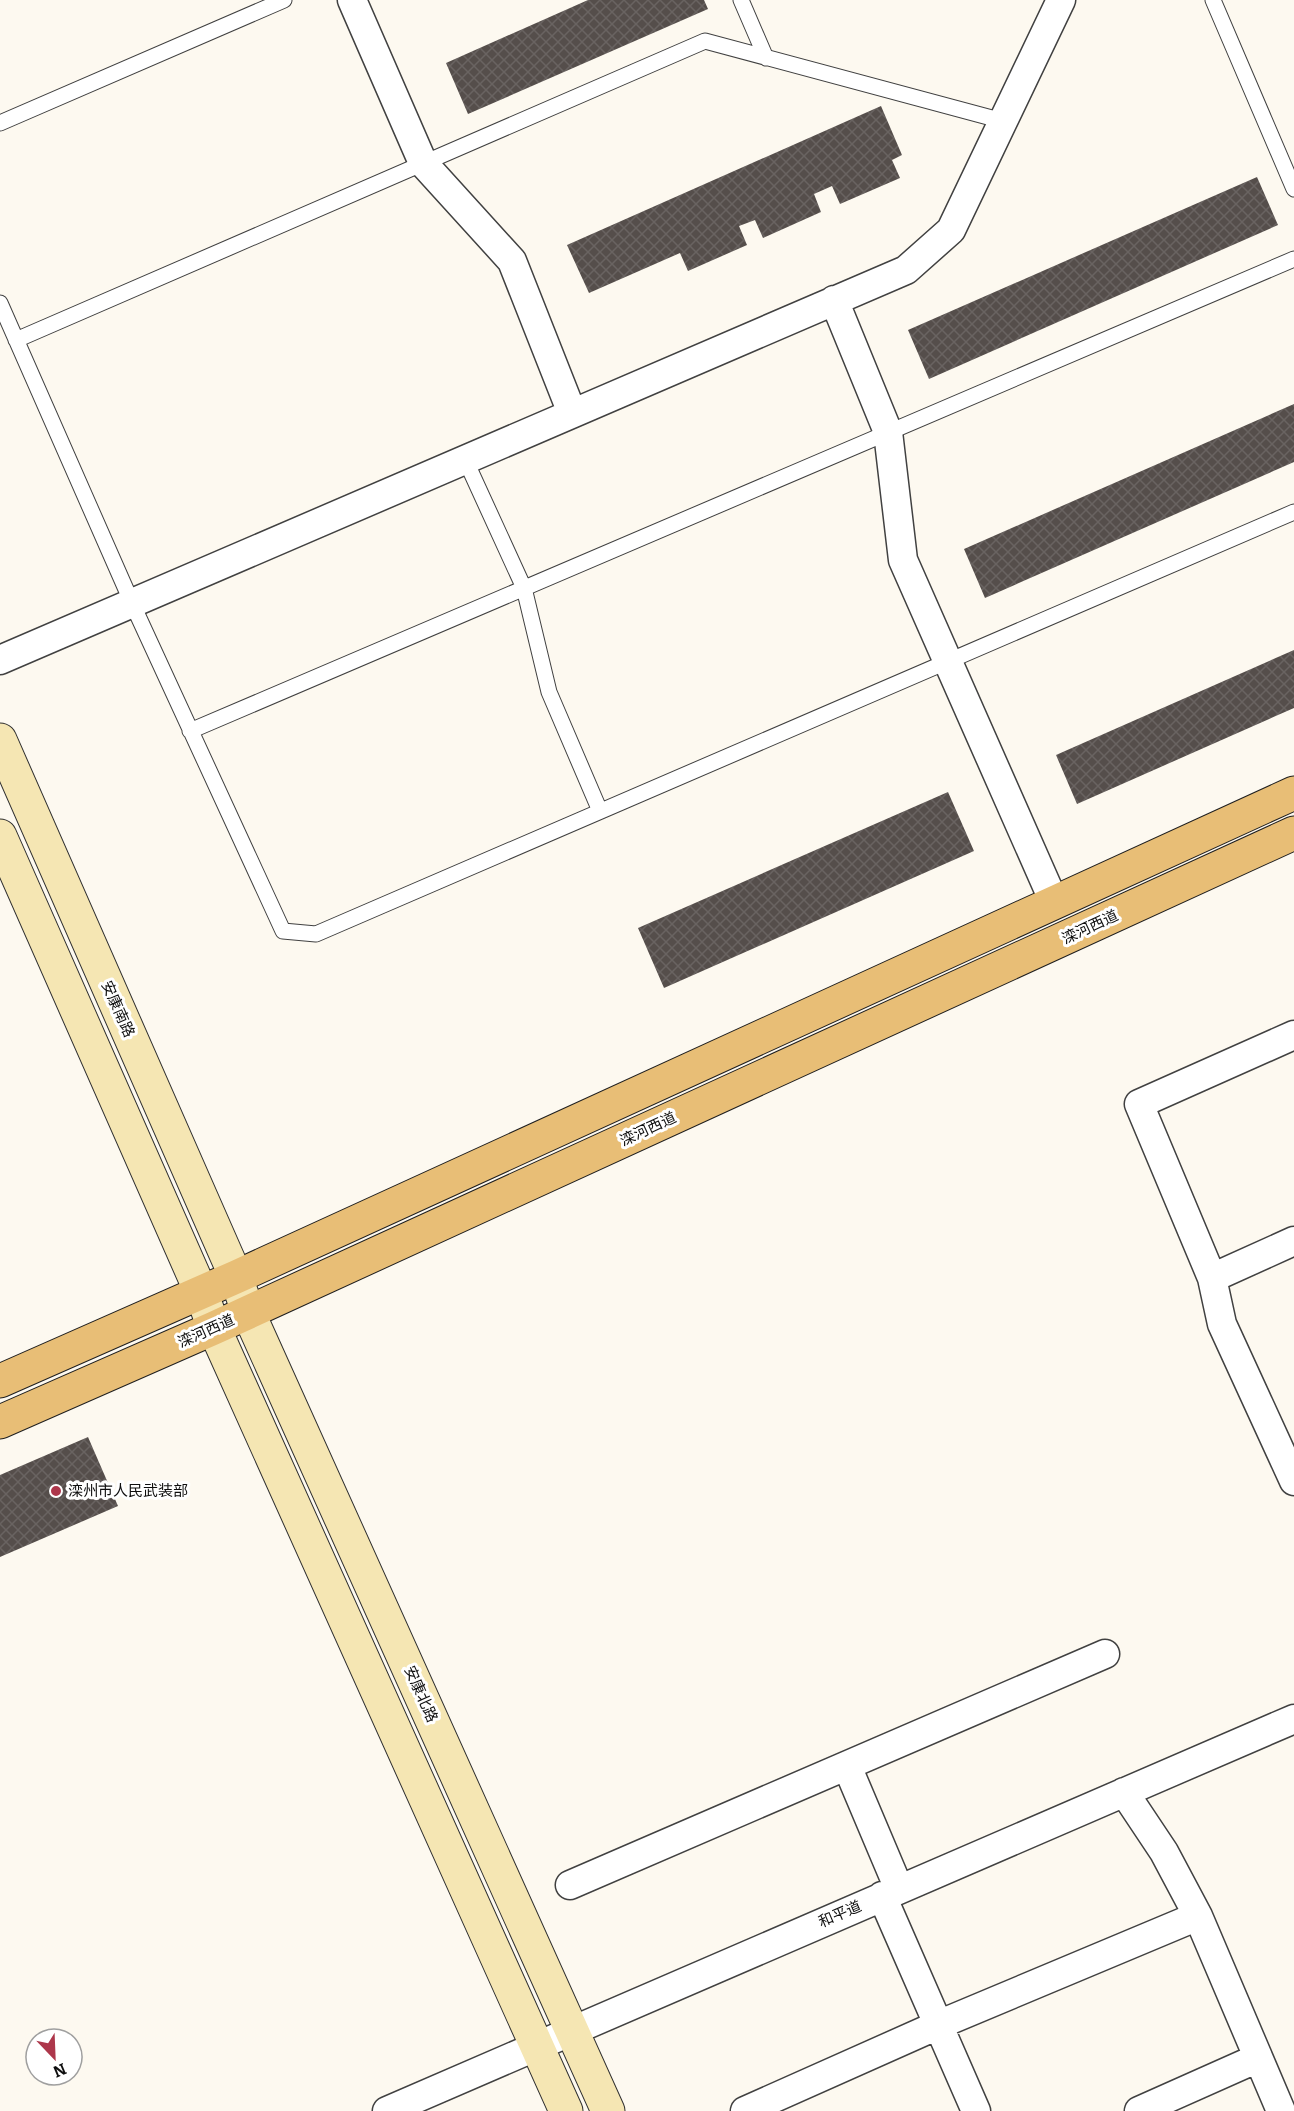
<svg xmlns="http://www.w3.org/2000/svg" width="1294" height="2111" font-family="Bitter,'Noto Sans SC',serif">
	<defs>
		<pattern id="building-cross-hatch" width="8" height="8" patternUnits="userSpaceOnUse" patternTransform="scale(1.5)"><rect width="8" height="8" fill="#554e4b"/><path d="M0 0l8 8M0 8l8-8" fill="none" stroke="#696361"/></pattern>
	</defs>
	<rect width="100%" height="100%" fill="#fdf9f0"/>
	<path fill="url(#building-cross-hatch)" d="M 588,0 L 704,0 L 708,9 L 468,114 L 446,63 Z
		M 881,106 L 902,155 L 892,160 L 900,178 L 840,204 L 832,186 L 814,194 L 821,212 L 763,238 L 755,220 L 739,226 L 747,245 L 688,271 L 680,253 L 589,293 L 567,245 Z
		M 1257,177 L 1278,225 L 929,379 L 908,330 Z
		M 1294,404 L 1294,462 L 985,598 L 964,549 Z
		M 1294,650 L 1294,708 L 1077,804 L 1056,755 Z
		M 948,792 L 974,851 L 664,988 L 638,928 Z
		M 88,1437 L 118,1506 L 0,1557 L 0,1475 Z"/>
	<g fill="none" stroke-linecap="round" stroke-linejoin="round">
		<defs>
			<path id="service" d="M 741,0 L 766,58
				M 1213,0 L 1294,189
				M 0,123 L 284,0
				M 0,303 L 132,603 L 283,931 L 316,934 L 1294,512
				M 16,340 L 705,41 L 1003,121
				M 465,459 L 524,588 L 549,692 L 600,811
				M 190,731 L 1294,259"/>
			<path id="minor" d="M 352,0 L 423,163 L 512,261 L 572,413
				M 834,300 L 888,432 L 903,560 L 1054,902
				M 0,660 L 906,270 L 951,230 L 1061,0
				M 1294,1241 L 1212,1278 L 1222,1324 L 1294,1481
				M 1212,1278 L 1139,1104 L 1294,1035
				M 847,1766 L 899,1889
				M 1124,1792 L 1164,1852 L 1198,1916 L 1281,2111
				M 570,1885 L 1105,1654
				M 882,1896 L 976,2111
				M 387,2111 L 1294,1719
				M 745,2111 L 938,2025 L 1198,1916
				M 1139,2111 L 1258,2058"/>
			<path id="secondary" d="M 0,740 L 236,1277 L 248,1312 L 608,2111
				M 0,836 L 201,1292 L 214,1328 L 566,2111"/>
			<path id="primary" d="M 0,1381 L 236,1277 L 1294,793
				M 0,1422 L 214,1328 L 1294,833"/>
		</defs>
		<use href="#service" stroke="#414141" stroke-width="17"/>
		<use href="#minor" stroke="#414141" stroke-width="31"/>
		<use href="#secondary" stroke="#303030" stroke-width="35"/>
		<use href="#primary" stroke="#1f1f1f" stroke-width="35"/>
		<use href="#service" stroke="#fff" stroke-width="15"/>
		<use href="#minor" stroke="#fff" stroke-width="28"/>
		<use href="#secondary" stroke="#f5e6b3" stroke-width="33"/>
		<use href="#primary" stroke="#e8be76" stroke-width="33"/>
	</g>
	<circle fill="#ad374b" stroke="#fff" stroke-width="2" cx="56" cy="1491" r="6"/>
	<g text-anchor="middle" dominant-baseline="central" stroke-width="6" stroke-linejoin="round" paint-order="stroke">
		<g font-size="15" fill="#0e0e0e" stroke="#fff">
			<text transform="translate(1090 927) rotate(-25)">滦河西道</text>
			<text transform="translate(118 1009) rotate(66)">安康南路</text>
			<text transform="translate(648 1129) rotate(-25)">滦河西道</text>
			<text transform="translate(206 1331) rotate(-24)">滦河西道</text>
			<text transform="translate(421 1694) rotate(66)">安康北路</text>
			<text transform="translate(840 1914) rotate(-23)">和平道</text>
		</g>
		<g font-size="15" fill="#0e0e0e" stroke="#fff" text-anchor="start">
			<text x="68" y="1491">滦州市人民武装部</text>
		</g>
	</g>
	<g transform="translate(54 2057) rotate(157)"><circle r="28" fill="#ffffff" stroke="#9f9f9f" stroke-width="1.5"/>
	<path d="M0-4.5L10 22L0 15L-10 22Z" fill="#ad374b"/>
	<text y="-9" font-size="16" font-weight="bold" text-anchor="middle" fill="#0e0e0e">N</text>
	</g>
</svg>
